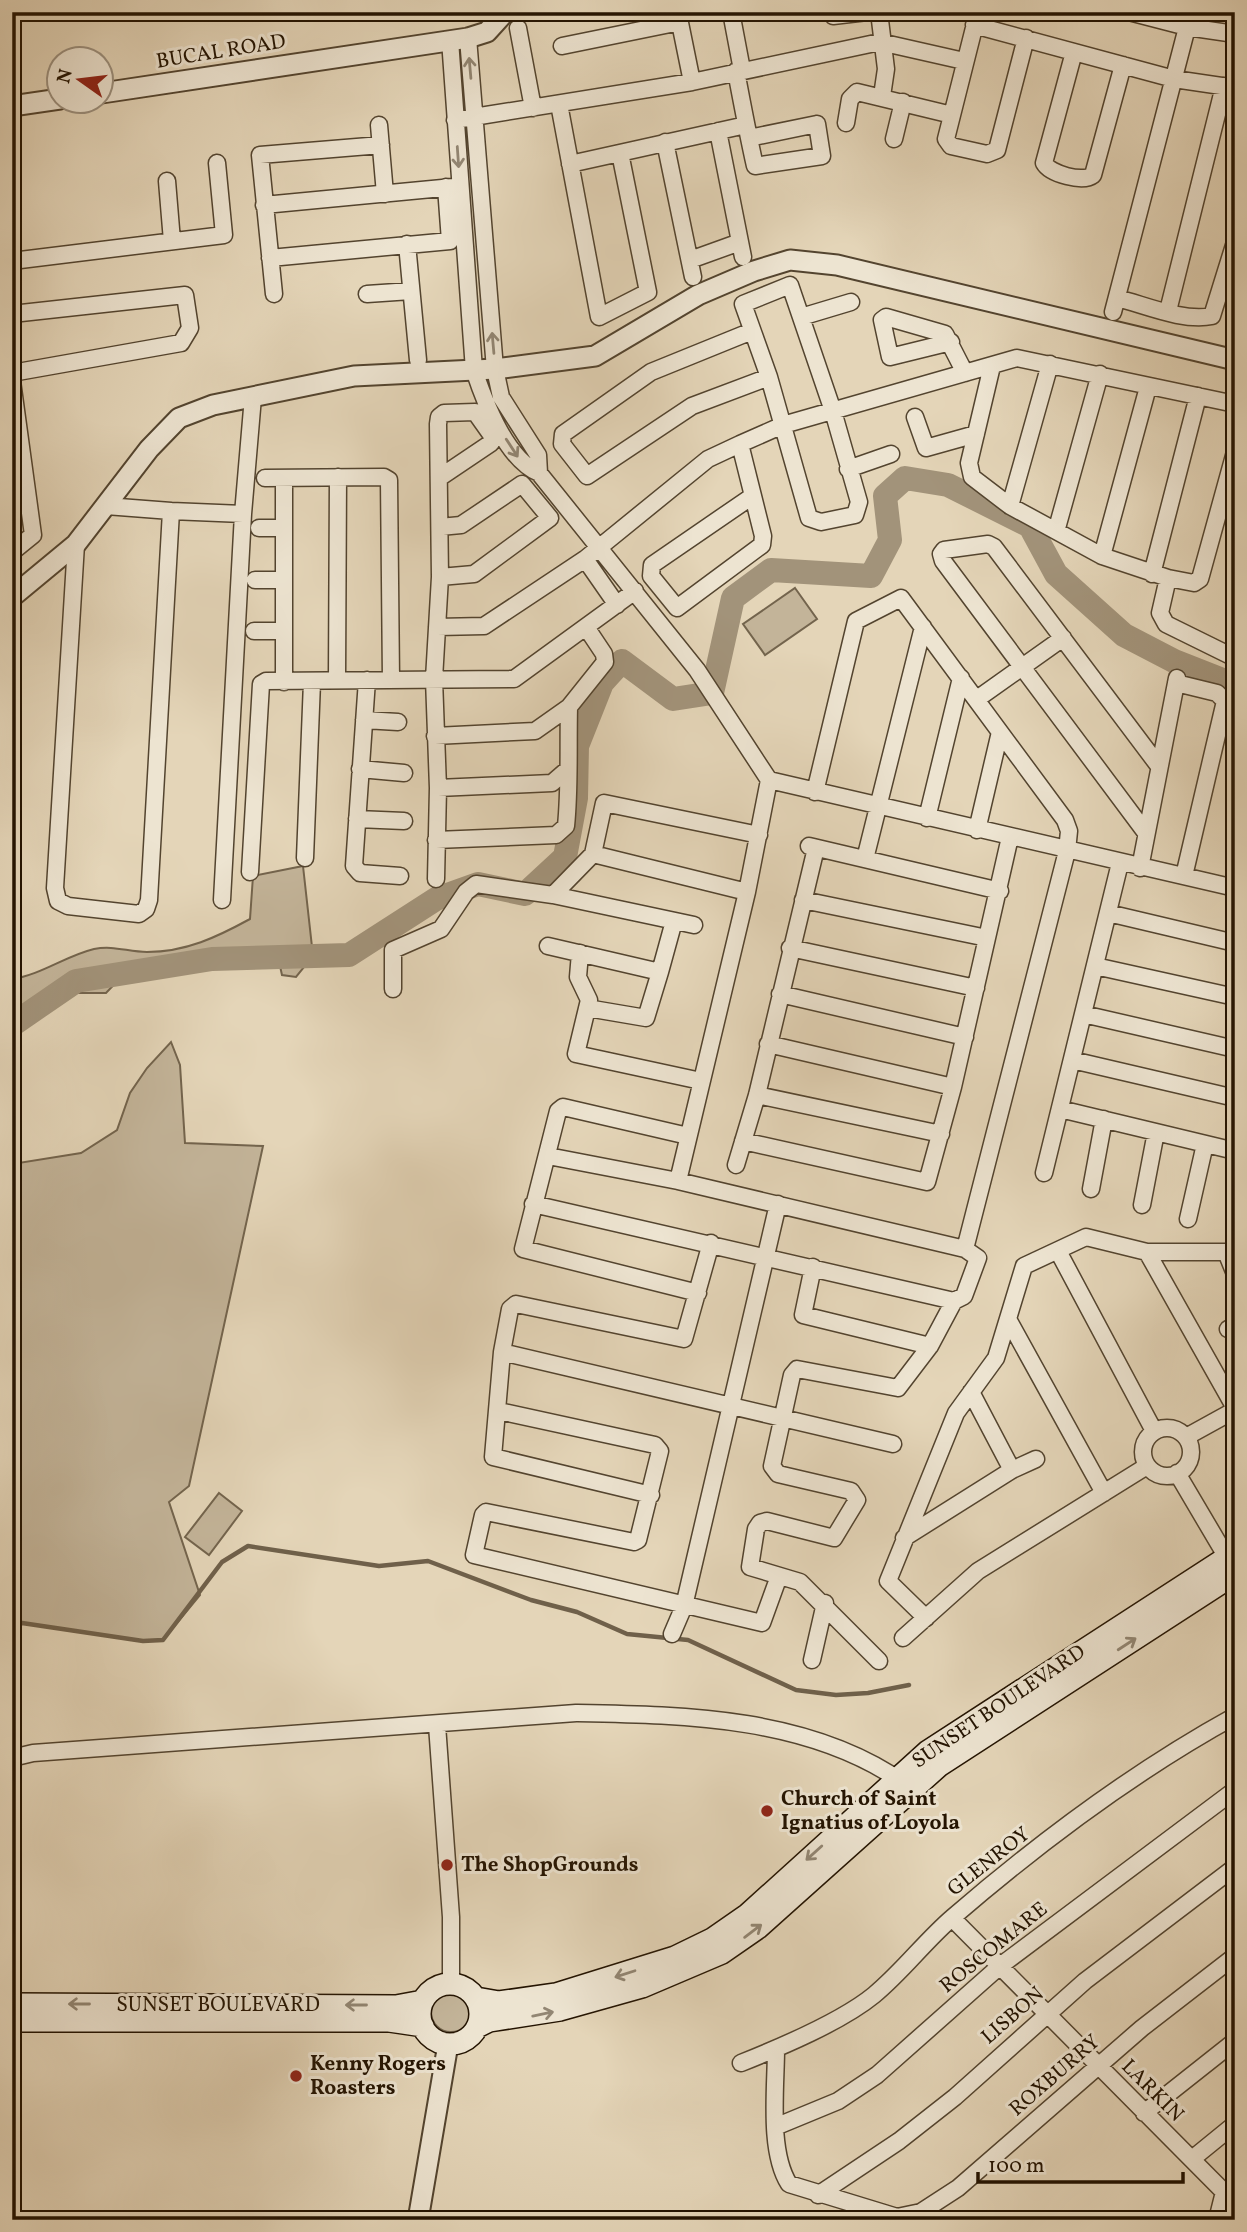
<svg xmlns="http://www.w3.org/2000/svg" width="1247" height="2232" font-family="Vollkorn,serif">
	<rect width="100%" height="100%" fill="#e4d5b8"/>
	<filter id="stains"><feTurbulence type="fractalNoise" baseFrequency=".00286" numOctaves="4"/><feColorMatrix values="0 0 0 0 .2 0 0 0 0 .09 0 0 0 0 .02 0 0 0 .5 -.17"/></filter>
	<radialGradient id="worn" r=".72"><stop offset=".6" stop-color="#630" stop-opacity="0"/><stop offset="1" stop-color="#630" stop-opacity=".3"/></radialGradient>
	<path fill="#c3b499" stroke="#73644d" stroke-width="2" d="M 795,588 L 817,619 L 765,655 L 743,624 Z
		M 303,866 L 313,956 L 296,977 L 282,975 L 278,957 L 212,959 L 125,973 L 106,993 L 57,993 L 12,1025 L 12,979 C 41,975 65,956 94,949 C 114,945 128,952 147,952 C 186,952 217,937 250,919 L 253,876 Z
		M 171,1042 L 180,1065 L 185,1143 L 263,1146 L 189,1486 L 169,1502 L 200,1595 L 163,1640 L 142,1641 L 22,1623 L 12,1627 L 12,1164 L 81,1153 L 117,1130 L 130,1093 L 147,1068 Z
		M 219,1493 L 242,1511 L 209,1555 L 185,1537 Z
		M431 2012a20 20 0 1 1 40 0a20 20 0 1 1-40 0Z"/>
	<g fill="none" stroke-linecap="round" stroke-linejoin="round">
		<path stroke="#6f604a" stroke-width="4.5" d="M 12,1627 L 22,1623 L 143,1641 L 163,1640 L 222,1562 L 248,1546 L 379,1566 L 428,1561 L 531,1600 L 577,1612 L 627,1634 L 688,1640 L 796,1690 L 836,1695 L 868,1693 L 909,1685"/>
		<path stroke="#a2937a" stroke-width="24" d="M 12,1025 L 76,981 L 212,959 L 349,955 L 436,899 L 478,884 L 525,894 L 565,857 L 576,798 L 577,746 L 602,683 L 622,661 L 673,699 L 712,693 L 733,598 L 771,570 L 871,576 L 890,540 L 885,496 L 905,478 L 948,485 L 1030,526 L 1056,574 L 1124,635 L 1174,661 L 1235,685"/>
		<defs>
			<path id="minor" d="M 731,12 L 742,70
				M 832,12 L 833,16 L 867,12
				M 879,12 L 886,69 L 882,96
				M 978,12 L 946,139 L 951,146 L 987,154 L 997,150 L 1026,38
				M 1129,12 L 1187,27 L 1235,34
				M 678,13 L 692,82
				M 974,25 L 1174,79 L 1235,88
				M 518,28 L 533,108
				M 468,38 L 495,369 L 501,397 L 538,455 L 539,473
				M 450,40 L 474,370 C 485,403 506,459 539,473 L 697,670 L 769,780 L 1235,888
				M 562,46 L 680,22
				M 1074,52 L 1044,163 C 1050,174 1083,183 1093,175 L 1123,65
				M 736,71 C 742,103 748,135 755,166 L 822,156 L 817,124 L 749,138
				M 559,104 L 599,317 L 648,292 L 620,153
				M 455,120 L 692,82 L 880,42 L 964,61
				M 846,123 L 850,99 L 857,92 L 952,115
				M 379,125 L 385,194
				M 718,131 L 743,257
				M 894,139 L 903,102
				M 665,142 L 693,277
				M 570,164 L 746,125
				M 167,181 L 172,241
				M 264,205 L 453,187
				M 407,244 L 418,360
				M 270,258 L 450,241 L 446,187
				M 690,260 L 740,242
				M 12,261 L 224,235 L 217,163
				M 790,285 L 833,411 L 859,502 L 855,515 L 821,522 L 809,518 L 769,377 L 743,304 Z
				M 274,294 L 260,155 L 381,145
				M 367,294 L 411,291
				M 1117,298 C 1145,305 1183,322 1212,316 L 1235,242
				M 1168,311 L 1224,86
				M 1113,312 L 1191,12
				M 12,314 L 185,295 L 190,328 L 181,343 L 12,373
				M 801,317 L 851,302
				M 752,331 L 651,372 L 563,434 L 562,444 L 587,476 L 692,406 L 769,377
				M 951,342 L 890,357 L 882,320 L 886,317 L 945,334 L 965,373
				M 992,366 L 969,463 L 972,477 L 1010,506 L 1102,556 L 1168,578 L 1194,583 L 1200,579 L 1235,452
				M 12,381 L 33,535 L 12,552
				M 915,417 L 926,448 L 976,434
				M 740,444 L 763,536 L 762,545 L 677,608 L 651,576 L 652,565 L 751,497
				M 848,469 L 891,454
				M 265,478 L 384,477 L 389,480 L 391,680
				M 284,478 L 284,682
				M 106,506 L 171,511
				M 1010,506 L 1050,364
				M 259,528 L 284,528
				M 1057,528 L 1100,374
				M 76,544 L 55,888 L 58,901 L 68,906 L 139,914 L 146,909 L 149,900 L 171,511 L 243,514
				M 1102,556 L 1148,387
				M 585,559 L 617,605
				M 1152,574 L 1198,396
				M 440,577 L 474,574 L 550,518 L 522,484 L 461,525 L 440,527
				M 1168,578 L 1160,613 L 1166,624 L 1235,658
				M 255,580 L 284,580
				M 437,627 L 484,626 L 585,559 L 708,459 L 740,444 L 783,425 L 1017,358 L 1235,404
				M 254,631 L 284,631
				M 337,680 L 338,477
				M 367,680 L 354,866 L 360,873 L 400,876
				M 1176,683 L 1217,693 L 1225,701 L 1184,876
				M 977,699 L 1063,638
				M 364,720 L 398,722
				M 435,736 L 535,731 L 569,707 L 605,662 L 604,654 L 586,627
				M 360,769 L 404,773
				M 438,788 L 552,783 L 567,770
				M 815,792 L 856,621 L 901,598 L 1065,820 L 1069,831 L 1067,851 L 965,1249
				M 927,818 L 961,678
				M 357,819 L 404,821
				M 977,830 L 1000,732
				M 1146,833 L 943,561 L 941,554 L 944,550 L 988,544 L 994,547 L 1158,765
				M 436,840 L 556,835 L 566,826 C 570,787 568,747 569,707
				M 809,846 L 1000,891
				M 593,854 L 747,892
				M 305,858 L 312,682
				M 865,859 L 923,627
				M 1140,868 L 1177,678
				M 250,872 L 261,684 L 266,681 L 514,679 L 635,591
				M 436,879 L 438,788 L 434,679 L 440,577 L 438,424 L 439,417 L 444,413 L 475,412 L 492,436 L 491,443 L 439,478
				M 553,895 L 593,854 L 604,803 L 759,835
				M 222,900 L 243,514 L 253,397
				M 803,900 L 987,938
				M 1108,913 L 1235,943
				M 548,946 L 660,972 L 646,1018 L 587,1008
				M 790,948 L 976,988
				M 580,953 L 578,977 L 589,1000 L 576,1054 L 701,1081
				M 1095,966 L 1235,997
				M 660,972 L 674,921
				M 393,989 L 393,950 L 441,929 L 466,892 L 476,884 L 553,895 L 694,925
				M 780,994 L 965,1037
				M 1083,1014 L 1235,1049
				M 768,1044 L 953,1087
				M 1072,1060 L 1235,1098
				M 757,1095 L 941,1134
				M 1060,1109 L 1235,1151
				M 688,1136 L 563,1107 L 558,1111 L 523,1249 L 698,1293
				M 743,1141 L 927,1182 L 953,1087 L 1010,837
				M 736,1165 L 757,1095 L 816,848
				M 1044,1173 L 1120,863
				M 678,1181 L 747,892 L 769,780
				M 1091,1189 L 1104,1119
				M 533,1204 L 954,1301 L 964,1296 L 978,1258 L 965,1249 L 678,1181 L 548,1156
				M 1142,1205 L 1156,1132
				M 1188,1219 L 1205,1144
				M 1058,1251 L 1154,1431
				M 1147,1252 L 1235,1408
				M 1226,1252 L 1235,1274
				M 813,1267 L 803,1315 L 930,1346
				M 1008,1319 L 1104,1493
				M 1228,1329 L 1235,1326
				M 502,1352 L 893,1444
				M 971,1392 L 1012,1470
				M 499,1411 L 655,1445 L 660,1451 L 638,1540 L 634,1542 L 486,1512 L 483,1515 L 474,1555 L 762,1623 L 779,1576
				M1143 1452a24 24 0 1 1 48 0a24 24 0 1 1-48 0Z
				M 1186,1437 L 1235,1410
				M 1177,1473 L 1226,1556 L 1228,1578 L 1235,1587
				M 651,1495 L 493,1457 L 502,1352 L 510,1309 L 516,1304 L 684,1339 L 711,1243
				M 904,1538 L 1012,1470 L 1036,1459
				M 926,1618 L 888,1581 L 956,1413 L 996,1358 L 1024,1266 L 1086,1237 L 1147,1252 L 1235,1252
				M 672,1634 L 684,1606 L 778,1204
				M 903,1638 L 978,1571 L 1147,1466
				M 812,1660 L 825,1603
				M 879,1661 L 800,1582 L 750,1567 L 756,1529 L 760,1523 L 767,1521 L 834,1538 L 857,1500 L 851,1491 L 778,1474 L 772,1466 L 792,1375 L 797,1369 L 898,1388 L 930,1346 L 954,1301
				M 437,1725 L 451,1917 L 451,1984
				M 12,1758 L 33,1753 L 576,1713 C 686,1715 811,1717 905,1784
				M 952,1918 L 1235,2203
				M 776,2049 C 776,2087 768,2151 789,2184 L 897,2217 L 921,2212 L 958,2188 L 1142,2028 L 1235,1956
				M 741,2063 C 781,2047 841,2022 874,1995 C 903,1971 925,1941 953,1917 C 1040,1842 1135,1771 1235,1716
				M 1144,2113 L 1235,2041
				M 775,2127 L 838,2101 L 877,2075 L 1000,1966 L 1235,1790
				M 1192,2159 L 1235,2124
				M 818,2195 L 899,2141 L 955,2097 L 1085,1981 L 1235,1867
				M 1217,2220 L 1224,2192"/>
			<path id="tertiary" d="M 102,93 L 468,38 L 487,32 L 505,12
				M 12,106 L 60,99
				M 12,597 L 76,544 L 149,449 L 179,418 L 213,405 L 354,376 L 495,369 L 595,356 L 698,295 L 754,271 L 790,260 L 837,265 L 1235,360
				M 418,2220 L 448,2044"/>
			<path id="secondary" d="M420 2014a30 30 0 1 1 60 0a30 30 0 1 1-60 0Z
				M 476,1998 L 499,2002 L 556,1994 L 675,1957 L 712,1939 L 748,1914 L 928,1751 L 1235,1552
				M 12,2004 L 396,2006 L 423,2001
				M 12,2021 L 389,2021 L 423,2026
				M 477,2027 L 489,2021 L 560,2010 L 642,1987 L 722,1953 L 758,1928 L 939,1766 L 1235,1574"/>
		</defs>
		<use href="#minor" stroke="#53442f" stroke-width="19"/>
		<use href="#tertiary" stroke="#53442f" stroke-width="23"/>
		<use href="#secondary" stroke="#231301" stroke-width="24"/>
		<use href="#minor" stroke="#ede4d1" stroke-width="16"/>
		<use href="#tertiary" stroke="#ede4d1" stroke-width="19"/>
		<use href="#secondary" stroke="#ede4d1" stroke-width="21"/>
	</g>
	<defs><path id="oneway-shaft" d="M-6 0H5M1.5-3L5.5 0L1.5 3" fill="none" stroke-width="1.6" stroke-linecap="round" stroke-linejoin="round" transform="scale(1.75)"/></defs>
	<g stroke="#928673">
		<use href="#oneway-shaft" transform="translate(470 68) rotate(-95)"/>
		<use href="#oneway-shaft" transform="translate(458 157) rotate(86)"/>
		<use href="#oneway-shaft" transform="translate(493 343) rotate(-95)"/>
		<use href="#oneway-shaft" transform="translate(512 448) rotate(57)"/>
		<use href="#oneway-shaft" transform="translate(1127 1644) rotate(-33)"/>
		<use href="#oneway-shaft" transform="translate(814 1853) rotate(138)"/>
		<use href="#oneway-shaft" transform="translate(753 1931) rotate(-37)"/>
		<use href="#oneway-shaft" transform="translate(625 1974) rotate(162)"/>
		<use href="#oneway-shaft" transform="translate(79 2004) rotate(-180)"/>
		<use href="#oneway-shaft" transform="translate(356 2005) rotate(-180)"/>
		<use href="#oneway-shaft" transform="translate(543 2014) rotate(-12)"/>
	</g>
	<g fill="#8f2418" stroke="#ede4d1" stroke-width="2.5">
		<circle cx="767" cy="1811" r="7"/>
		<circle cx="447" cy="1865" r="7"/>
		<circle cx="296" cy="2076" r="7"/>
	</g>
	<g text-anchor="middle" dominant-baseline="central" stroke-width="6" stroke-linejoin="round" paint-order="stroke">
		<g font-size="21" fill="#231301" stroke="#ede4d1">
			<text transform="translate(221 52) rotate(-9)">BUCAL ROAD</text>
			<text transform="translate(999 1707) rotate(-34)">SUNSET BOULEVARD</text>
			<text transform="translate(989 1862) rotate(-38)">GLENROY</text>
			<text transform="translate(994 1948) rotate(-39)">ROSCOMARE</text>
			<text x="218" y="2005">SUNSET BOULEVARD</text>
			<text transform="translate(1013 2016) rotate(-41)">LISBON</text>
			<text transform="translate(1055 2076) rotate(-41)">ROXBURRY</text>
			<text transform="translate(1152 2091) rotate(45)">LARKIN</text>
		</g>
		<g font-size="21" font-weight="bold" fill="#231301" stroke="#ede4d1" text-anchor="start">
			<text x="781" y="1799">Church of Saint<tspan x="781" dy="24">Ignatius of Loyola</tspan></text>
			<text x="461" y="1865">The ShopGrounds</text>
			<text x="310" y="2064">Kenny Rogers<tspan x="310" dy="24">Roasters</tspan></text>
		</g>
	</g>
	<rect width="1247" height="2232" fill="none" stroke="#e4d5b8" stroke-width="42"/>
	<rect x="14" y="14" width="1219" height="2204" fill="none" stroke="#231301" stroke-width="3.5"/>
	<rect x="21" y="21" width="1205" height="2190" fill="none" stroke="#231301" stroke-width="2"/>
	<g transform="translate(80 80) rotate(284)"><circle r="33" fill="#ede4d1" stroke="#9c907e" stroke-width="2"/>
	<path d="M0-5L12 26L0 18L-12 26Z" fill="#8f2418"/>
	<text y="-10" font-size="19" font-weight="bold" text-anchor="middle" fill="#231301">N</text>
	</g>
	<path d="M978 2172v10h205v-10" fill="none" stroke="#231301" stroke-width="3.5"/>
	<text x="988" y="2172" font-size="21" fill="#231301" stroke="#ede4d1" stroke-width="5" paint-order="stroke">100 m</text>
	<rect width="100%" height="100%" filter="url(#stains)"/>
	<rect width="100%" height="100%" fill="url(#worn)"/>
</svg>
